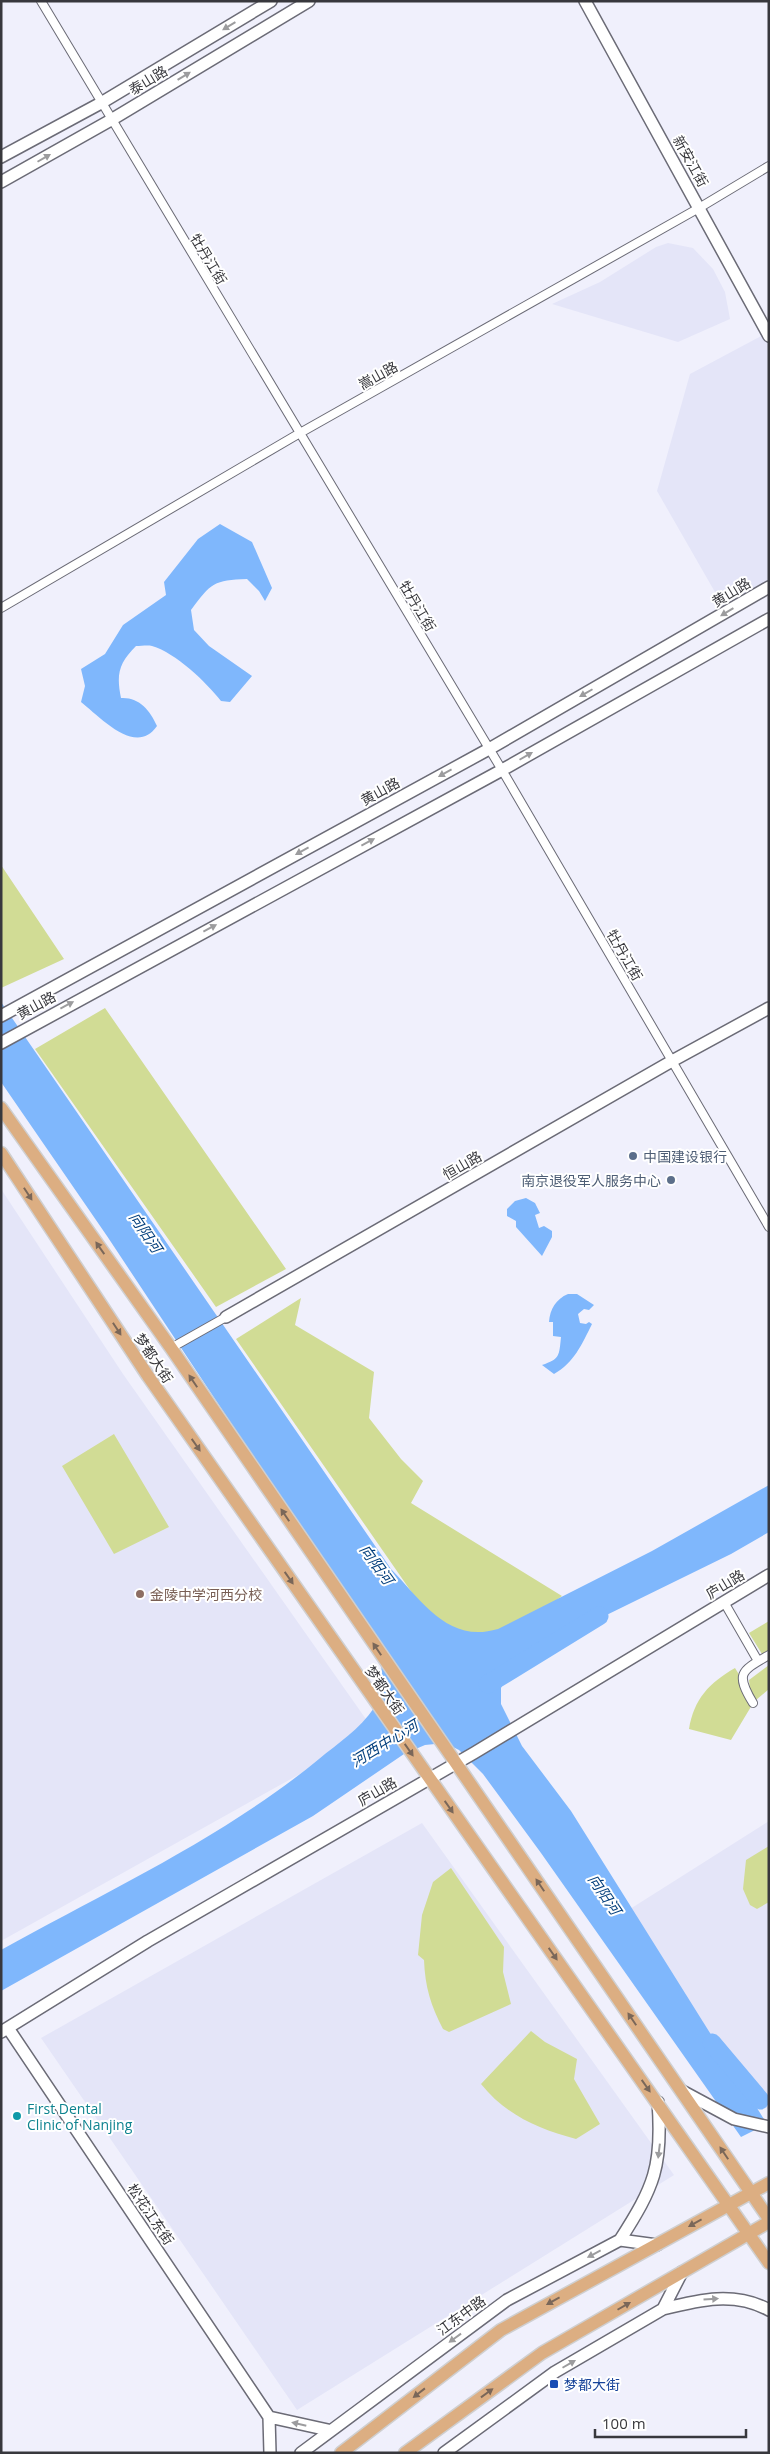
<svg xmlns="http://www.w3.org/2000/svg" width="770" height="2454" font-family="'Open Sans','Noto Sans SC',sans-serif">
	<rect width="100%" height="100%" fill="#f0f0fc"/>
	<path fill="#e4e5f8" d="M 668,243 L 693,248 L 713,269 L 725,292 L 730,319 L 678,342 L 552,304 L 600,282 L 656,247 Z
		M 767,333 L 769,336 L 769,587 L 727,613 L 657,491 L 690,374 Z
		M 1,1189 L 123,1374 L 375,1732 L 1,1941 Z
		M 769,1821 L 769,2111 L 682,2007 L 619,1916 Z
		M 422,1823 L 674,2175 L 297,2410 L 41,2038 Z"/>
	<path fill="#d1dc95" d="M 1,865 L 64,959 L 1,988 Z
		M 105,1008 L 286,1269 L 216,1307 L 35,1049 Z
		M 301,1298 L 295,1325 L 374,1372 L 369,1418 L 401,1459 L 423,1481 L 411,1503 L 562,1596 L 483,1656 L 451,1649 L 236,1339 Z
		M 114,1434 L 169,1527 L 114,1554 L 62,1466 Z
		M 769,1621 L 769,1650 L 762,1654 L 749,1633 Z
		M 769,1665 L 769,1689 L 756,1700 L 750,1689 L 749,1680 Z
		M 735,1668 L 740,1676 L 739,1683 L 752,1705 L 731,1740 L 689,1729 C 694,1699 709,1683 735,1668 Z
		M 769,1846 L 769,1902 L 757,1909 L 750,1905 L 743,1889 L 746,1860 Z
		M 451,1868 L 504,1947 L 503,1972 L 511,2004 L 449,2032 L 443,2029 C 431,2006 425,1987 424,1960 L 418,1955 L 422,1915 L 433,1882 Z
		M 531,2031 L 545,2042 L 577,2059 L 574,2079 L 600,2124 L 576,2139 C 538,2129 506,2115 481,2084 Z"/>
	<path fill="#7fb7fc" d="M 220,524 L 252,542 L 272,588 L 265,601 L 259,591 L 247,579 C 214,580 211,583 191,610 L 194,630 L 209,646 L 252,676 L 230,702 L 221,701 C 206,682 176,653 152,646 C 148,645 141,646 136,646 C 119,663 116,674 121,698 C 139,697 150,710 157,726 C 136,757 100,717 81,702 L 85,686 L 81,669 L 105,654 L 123,625 L 166,595 L 164,582 L 198,539 Z
		M 1,1002 L 391,1569 C 422,1601 448,1644 498,1629 L 652,1551 L 769,1485 L 769,1532 L 731,1554 L 529,1653 L 511,1667 L 501,1688 L 501,1704 L 522,1746 L 571,1811 L 767,2124 L 741,2137 L 541,1853 L 483,1774 L 459,1750 L 445,1743 L 425,1745 L 404,1754 L 313,1816 L 1,1991 L 1,1950 C 109,1890 223,1838 319,1759 C 337,1744 360,1729 374,1708 C 387,1689 382,1658 374,1639 L 107,1236 L 1,1082 Z
		M 526,1198 L 535,1203 L 540,1213 L 535,1215 L 539,1228 L 544,1226 L 552,1231 L 552,1237 L 542,1256 L 516,1227 L 516,1221 L 507,1216 L 507,1209 L 515,1201 Z
		M 568,1294 L 577,1294 L 594,1305 L 589,1310 L 584,1309 L 578,1314 L 580,1323 L 586,1324 L 589,1322 L 592,1324 C 582,1344 574,1363 554,1374 L 542,1365 C 560,1359 559,1356 561,1337 L 553,1336 L 553,1322 L 549,1322 C 550,1309 556,1299 568,1294 Z"/>
	<g fill="none" stroke-linecap="round" stroke-linejoin="round">
		<path stroke="#7fb7fc" stroke-width="19" d="M 488,1684 L 599,1616
			M 712,2043 L 760,2100"/>
		<defs>
			<path id="street" d="M 41,1 L 502,770 L 769,1227
				M 1,608 L 300,433 L 699,208 L 769,166
				M 171,1348 L 226,1317
				M 724,1602 L 758,1661
				M 753,1703 C 735,1673 741,1671 769,1655"/>
			<path id="secondary" d="M 585,1 L 769,336
				M 1,157 L 101,103 L 271,1
				M 1,182 L 111,120 L 309,1
				M 1,1016 L 489,749 L 769,587
				M 1,1043 L 502,770 L 769,619
				M 226,1317 L 672,1061 L 769,1008
				M 8,2028 L 269,2417
				M 1,2032 L 148,1941 L 474,1753 L 769,1575
				M 682,2091 L 734,2119 L 769,2127
				M 620,2240 C 654,2187 663,2166 658,2102
				M 663,2309 C 699,2300 734,2291 769,2310
				M 269,2417 L 328,2430
				M 269,2417 L 270,2453
				M 301,2453 L 507,2300 L 620,2240 L 657,2245
				M 444,2453 L 555,2372 L 663,2309 L 682,2272"/>
			<path id="primary" d="M 1,1108 L 171,1348 L 769,2219
				M 1,1153 L 148,1376 L 769,2263
				M 341,2453 L 501,2330 L 769,2183
				M 405,2453 L 542,2353 L 769,2222"/>
		</defs>
		<use href="#street" stroke="#6b6b76" stroke-width="10"/>
		<use href="#secondary" stroke="#6b6b76" stroke-width="14"/>
		<use href="#primary" stroke="#cfcfd0" stroke-width="15"/>
		<use href="#street" stroke="#fff" stroke-width="8"/>
		<use href="#secondary" stroke="#fff" stroke-width="11"/>
		<use href="#primary" stroke="#dcae82" stroke-width="12"/>
	</g>
	<defs><path id="oneway-solid" d="M-6-.8H1V-3.2L6.5 0L1 3.2V.8H-6Z" transform="scale(1.25)"/></defs>
	<g fill="#9c9c9e">
		<use href="#oneway-solid" transform="translate(229 26) rotate(149)"/>
		<use href="#oneway-solid" transform="translate(184 76) rotate(-31)"/>
		<use href="#oneway-solid" transform="translate(44 158) rotate(-30)"/>
		<use href="#oneway-solid" transform="translate(727 612) rotate(149)"/>
		<use href="#oneway-solid" transform="translate(586 693) rotate(150)"/>
		<use href="#oneway-solid" transform="translate(526 756) rotate(-30)"/>
		<use href="#oneway-solid" transform="translate(445 773) rotate(151)"/>
		<use href="#oneway-solid" transform="translate(368 842) rotate(-28)"/>
		<use href="#oneway-solid" transform="translate(302 851) rotate(151)"/>
		<use href="#oneway-solid" transform="translate(210 928) rotate(-28)"/>
		<use href="#oneway-solid" transform="translate(67 1005) rotate(-28)"/>
		<use href="#oneway-solid" transform="translate(659 2151) rotate(97)"/>
		<use href="#oneway-solid" transform="translate(594 2254) rotate(152)"/>
		<use href="#oneway-solid" transform="translate(711 2299) rotate(-4)"/>
		<use href="#oneway-solid" transform="translate(455 2338) rotate(144)"/>
		<use href="#oneway-solid" transform="translate(569 2364) rotate(-30)"/>
		<use href="#oneway-solid" transform="translate(299 2424) rotate(-167)"/>
	</g>
	<g fill="#7a6759">
		<use href="#oneway-solid" transform="translate(28 1194) rotate(57)"/>
		<use href="#oneway-solid" transform="translate(100 1248) rotate(-125)"/>
		<use href="#oneway-solid" transform="translate(117 1329) rotate(57)"/>
		<use href="#oneway-solid" transform="translate(193 1381) rotate(-124)"/>
		<use href="#oneway-solid" transform="translate(196 1445) rotate(55)"/>
		<use href="#oneway-solid" transform="translate(285 1515) rotate(-124)"/>
		<use href="#oneway-solid" transform="translate(289 1578) rotate(55)"/>
		<use href="#oneway-solid" transform="translate(377 1649) rotate(-124)"/>
		<use href="#oneway-solid" transform="translate(409 1750) rotate(55)"/>
		<use href="#oneway-solid" transform="translate(449 1807) rotate(55)"/>
		<use href="#oneway-solid" transform="translate(540 1885) rotate(-124)"/>
		<use href="#oneway-solid" transform="translate(553 1954) rotate(55)"/>
		<use href="#oneway-solid" transform="translate(632 2019) rotate(-124)"/>
		<use href="#oneway-solid" transform="translate(646 2086) rotate(55)"/>
		<use href="#oneway-solid" transform="translate(724 2153) rotate(-124)"/>
		<use href="#oneway-solid" transform="translate(695 2223) rotate(151)"/>
		<use href="#oneway-solid" transform="translate(553 2301) rotate(151)"/>
		<use href="#oneway-solid" transform="translate(624 2306) rotate(-30)"/>
		<use href="#oneway-solid" transform="translate(419 2393) rotate(142)"/>
		<use href="#oneway-solid" transform="translate(487 2393) rotate(-36)"/>
	</g>
	<g fill="#5c6f8a" stroke="#fff" stroke-width="2">
		<circle cx="633" cy="1156" r="5"/>
		<circle cx="671" cy="1180" r="5"/>
	</g>
	<circle fill="#8d6e63" stroke="#fff" stroke-width="2" cx="140" cy="1594" r="5"/>
	<circle fill="#0f9aa8" stroke="#fff" stroke-width="2" cx="17" cy="2116" r="5"/>
	<rect fill="#1a4fb4" stroke="#fff" stroke-width="2" x="549" y="2379" width="10" height="10" rx="2.5"/>
	<g text-anchor="middle" dominant-baseline="central" stroke-width="4" stroke-linejoin="round" paint-order="stroke">
		<g font-size="14" fill="#38383d" stroke="#fff">
			<text transform="translate(148 80) rotate(-31)">泰山路</text>
			<text transform="translate(691 161) rotate(61)">新安江街</text>
			<text transform="translate(209 259) rotate(59)">牡丹江街</text>
			<text transform="translate(378 375) rotate(-29)">嵩山路</text>
			<text transform="translate(731 592) rotate(-31)">黄山路</text>
			<text transform="translate(418 606) rotate(59)">牡丹江街</text>
			<text transform="translate(380 791) rotate(-29)">黄山路</text>
			<text transform="translate(625 955) rotate(60)">牡丹江街</text>
			<text transform="translate(36 1005) rotate(-29)">黄山路</text>
			<text transform="translate(462 1165) rotate(-30)">恒山路</text>
			<text transform="translate(154 1358) rotate(56)">梦都大街</text>
			<text transform="translate(725 1584) rotate(-31)">庐山路</text>
			<text transform="translate(385 1690) rotate(55)">梦都大街</text>
			<text transform="translate(377 1791) rotate(-30)">庐山路</text>
			<text transform="translate(151 2214) rotate(56)">松花江东街</text>
			<text transform="translate(461 2315) rotate(-36)">江东中路</text>
		</g>
		<g font-size="14" fill="#4e5e75" stroke="#fff" text-anchor="start">
			<text x="643" y="1156">中国建设银行</text>
			<text x="661" y="1180" text-anchor="end">南京退役军人服务中心</text>
		</g>
		<g font-size="14" fill="#785e54" stroke="#fff" text-anchor="start">
			<text x="150" y="1594">金陵中学河西分校</text>
		</g>
		<g font-size="14" fill="#0d838f" stroke="#fff" text-anchor="start">
			<text x="27" y="2108">First Dental<tspan x="27" dy="16">Clinic of Nanjing</tspan></text>
		</g>
		<g font-size="14" fill="#164399" stroke="#fff" text-anchor="start">
			<text x="564" y="2384">梦都大街</text>
		</g>
		<g font-size="15" font-style="italic" fill="#06417e" stroke="#fff">
			<text transform="translate(146 1232) rotate(56)">向阳河</text>
			<text transform="translate(377 1564) rotate(54)">向阳河</text>
			<text transform="translate(384 1743) rotate(-31)">河西中心河</text>
			<text transform="translate(605 1894) rotate(56)">向阳河</text>
		</g>
	</g>
	<rect width="770" height="2454" fill="none" stroke="#38383d" stroke-width="5"/>
	<path d="M595 2429v8h151v-8" fill="none" stroke="#38383d" stroke-width="2.5"/>
	<text x="602" y="2429" font-size="15" fill="#38383d" stroke="#ffffff" stroke-width="4" paint-order="stroke">100 m</text>
</svg>
